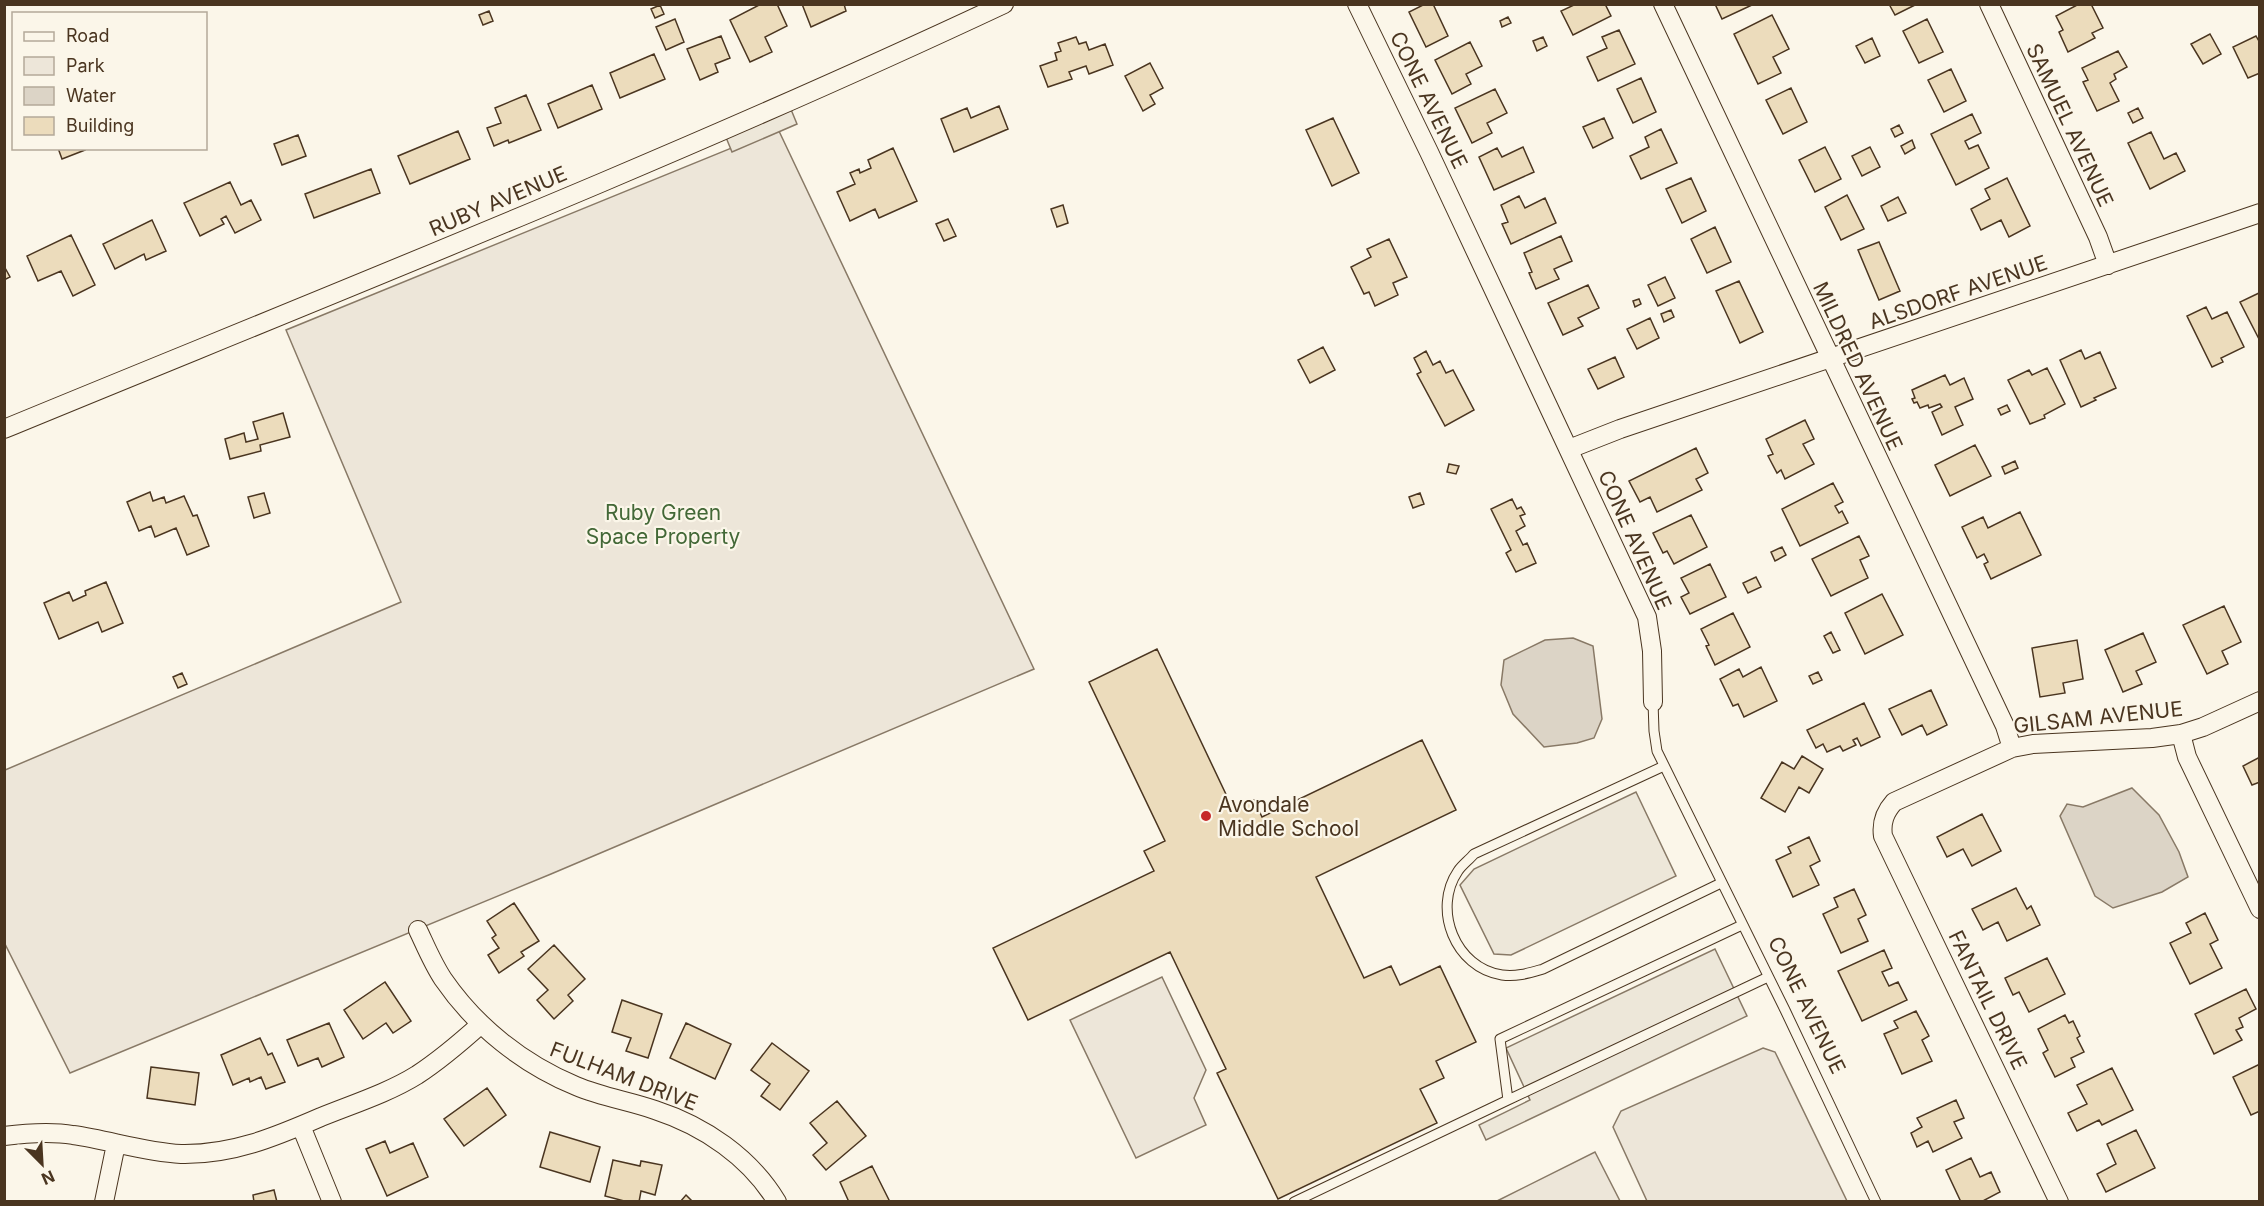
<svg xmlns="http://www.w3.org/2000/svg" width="2264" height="1206" font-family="Inter,sans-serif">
	<rect width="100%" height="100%" fill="#fbf6e9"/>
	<path fill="#ede6d9" stroke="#887966" stroke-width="1.5" d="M 778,129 L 1034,669 L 551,874 L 70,1073 L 5,944 L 5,770 L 401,602 L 286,330 Z
		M 1162,977 L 1206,1070 L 1194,1098 L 1206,1125 L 1136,1158 L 1070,1020 Z
		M 1763,1048 L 1775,1052 L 1847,1201 L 1647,1201 L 1613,1127 L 1621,1111 Z
		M 1595,1152 L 1620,1201 L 1497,1201 Z"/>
	<path fill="#ede7d9" stroke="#887966" stroke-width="1.5" d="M 790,107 L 797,124 L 732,152 L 725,135 Z
		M 1636,792 L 1676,876 L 1511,955 L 1494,954 L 1460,885 L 1474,869 Z
		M 1715,949 L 1747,1016 L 1486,1140 L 1479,1125 L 1530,1100 L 1506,1048 Z"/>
	<path fill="#dcd4c6" stroke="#887966" stroke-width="1.5" d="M 1573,638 L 1593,646 L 1602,719 L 1594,738 L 1577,743 L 1544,747 L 1513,714 L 1501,685 L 1504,660 L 1545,640 Z
		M 2132,788 L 2159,815 L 2179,852 L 2188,877 L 2162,892 L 2113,908 L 2095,896 L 2060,816 L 2067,804 L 2083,807 Z"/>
	<path fill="#ecdcbc" stroke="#4a3520" stroke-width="1.5" d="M 761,4 L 777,4 L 787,26 L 765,37 L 772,52 L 750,62 L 730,20 Z
		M 802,4 L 844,4 L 846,11 L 811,27 Z
		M 1425,4 L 1433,4 L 1448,36 L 1426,47 L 1409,12 Z
		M 1576,4 L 1605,4 L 1611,16 L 1573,35 L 1561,11 Z
		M 1715,4 L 1752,4 L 1752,5 L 1722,19 Z
		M 1889,4 L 1917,4 L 1895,15 Z
		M 2079,4 L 2091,4 L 2103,28 L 2092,33 L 2095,38 L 2068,52 L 2059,32 L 2063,30 L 2056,16 Z
		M 660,5 L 664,14 L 655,18 L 651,9 Z
		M 489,11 L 493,21 L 483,25 L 479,15 Z
		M 1772,15 L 1789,49 L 1773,57 L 1781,73 L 1758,84 L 1734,34 Z
		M 1508,17 L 1511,23 L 1502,27 L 1500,21 Z
		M 675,19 L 684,42 L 666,50 L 656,27 Z
		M 1927,19 L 1943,52 L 1919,63 L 1903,31 Z
		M 1619,30 L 1635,64 L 1598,81 L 1587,57 L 1607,48 L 1602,37 Z
		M 2210,34 L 2221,54 L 2203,64 L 2191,44 Z
		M 721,36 L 730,58 L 715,64 L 718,72 L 700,80 L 687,49 Z
		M 2256,36 L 2260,43 L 2260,73 L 2248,78 L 2233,47 Z
		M 1076,37 L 1079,44 L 1086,42 L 1089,50 L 1105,44 L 1113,65 L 1089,74 L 1086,66 L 1069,72 L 1072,79 L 1048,87 L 1040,66 L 1057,60 L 1055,53 L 1061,51 L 1058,43 Z
		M 1543,37 L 1547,46 L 1537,51 L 1533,41 Z
		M 1872,38 L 1880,56 L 1865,63 L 1856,46 Z
		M 1470,42 L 1482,66 L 1466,74 L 1471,84 L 1452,94 L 1435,60 Z
		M 2118,51 L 2127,67 L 2114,74 L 2116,79 L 2110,83 L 2119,101 L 2097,111 L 2083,82 L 2088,80 L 2082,68 Z
		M 654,54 L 665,79 L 620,98 L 610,73 Z
		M 1150,63 L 1163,88 L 1150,95 L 1155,104 L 1143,111 L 1125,76 Z
		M 1951,69 L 1966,101 L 1944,112 L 1928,80 Z
		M 1641,78 L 1656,112 L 1633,123 L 1617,89 Z
		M 592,85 L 602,109 L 558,128 L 548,104 Z
		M 1791,88 L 1807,122 L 1783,134 L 1766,100 Z
		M 1495,89 L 1507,113 L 1487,123 L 1492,133 L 1472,143 L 1455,108 Z
		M 526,95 L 541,130 L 509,143 L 508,140 L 494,146 L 487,128 L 501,123 L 495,108 Z
		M 999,106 L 1008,129 L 954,152 L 941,119 L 967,108 L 971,118 Z
		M 2138,108 L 2143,118 L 2133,123 L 2128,113 Z
		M 1972,114 L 1981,133 L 1965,141 L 1969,149 L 1978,145 L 1989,168 L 1956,185 L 1931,134 Z
		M 1333,118 L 1359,173 L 1332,186 L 1306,130 Z
		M 1604,118 L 1613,138 L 1593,148 L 1583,127 Z
		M 1899,125 L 1903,133 L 1895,137 L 1891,129 Z
		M 1661,129 L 1677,163 L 1641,179 L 1630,156 L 1649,147 L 1645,137 Z
		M 458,131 L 470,159 L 410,184 L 398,156 Z
		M 2151,132 L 2164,159 L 2176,153 L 2185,171 L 2150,189 L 2128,143 Z
		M 298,135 L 306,156 L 282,165 L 274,144 Z
		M 1912,140 L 1915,148 L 1905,154 L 1901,146 Z
		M 1523,147 L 1534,172 L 1494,190 L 1479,157 L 1497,148 L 1502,157 Z
		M 1825,147 L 1841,179 L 1815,192 L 1799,160 Z
		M 1870,147 L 1880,167 L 1862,176 L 1852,156 Z
		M 58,148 L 84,148 L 85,150 L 62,159 Z
		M 893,148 L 917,201 L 879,218 L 875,209 L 850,221 L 837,192 L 855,184 L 850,173 L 859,169 L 860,173 L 871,168 L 868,160 Z
		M 371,169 L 380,193 L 314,218 L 305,194 Z
		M 1691,178 L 1706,211 L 1682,223 L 1666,189 Z
		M 2007,178 L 2030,226 L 2009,237 L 2001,220 L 1981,230 L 1971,209 L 1990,199 L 1985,189 Z
		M 230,182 L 241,205 L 251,200 L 261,220 L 235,233 L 226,216 L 221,219 L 224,224 L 200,236 L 184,203 Z
		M 1847,195 L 1864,229 L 1841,240 L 1825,207 Z
		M 1519,196 L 1525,208 L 1545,198 L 1556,223 L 1511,244 L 1502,224 L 1508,222 L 1501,205 Z
		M 1898,197 L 1906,213 L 1888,221 L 1881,206 Z
		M 1063,205 L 1068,223 L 1057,227 L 1051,209 Z
		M 948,219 L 956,236 L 944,241 L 936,224 Z
		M 152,220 L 166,251 L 146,260 L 144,254 L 115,269 L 103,244 Z
		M 1715,227 L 1731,262 L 1707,273 L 1691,239 Z
		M 71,235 L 95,285 L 73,296 L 61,271 L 38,281 L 27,256 Z
		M 1561,236 L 1572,261 L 1554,269 L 1559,279 L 1536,289 L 1529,273 L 1532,272 L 1524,253 Z
		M 1389,239 L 1407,277 L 1393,283 L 1398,295 L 1375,306 L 1369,292 L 1364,294 L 1351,267 L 1371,257 L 1367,249 Z
		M 1879,242 L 1900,291 L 1879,300 L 1858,250 Z
		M 4,266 L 10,277 L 4,280 Z
		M 1665,277 L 1675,298 L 1658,306 L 1648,285 Z
		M 1739,281 L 1763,332 L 1740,343 L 1716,291 Z
		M 1588,285 L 1599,308 L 1578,318 L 1583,326 L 1563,335 L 1548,303 Z
		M 2259,293 L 2260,294 L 2260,341 L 2240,302 Z
		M 1639,299 L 1641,304 L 1635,307 L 1633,301 Z
		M 2206,307 L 2212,319 L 2227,312 L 2244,347 L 2221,358 L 2223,362 L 2212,367 L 2187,316 Z
		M 1671,310 L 1674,317 L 1664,322 L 1661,314 Z
		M 1650,318 L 1659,338 L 1637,349 L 1627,329 Z
		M 1323,347 L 1335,370 L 1310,383 L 1298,360 Z
		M 2081,350 L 2085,359 L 2100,352 L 2116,388 L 2094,398 L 2096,400 L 2081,407 L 2060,360 Z
		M 1426,351 L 1433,365 L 1440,361 L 1446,373 L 1453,370 L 1474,410 L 1445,426 L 1417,374 L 1421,372 L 1414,358 Z
		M 1615,357 L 1624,377 L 1598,389 L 1588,369 Z
		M 2047,368 L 2065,404 L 2044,415 L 2045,418 L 2030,424 L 2008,380 L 2029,370 L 2032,375 Z
		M 1945,375 L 1950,385 L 1964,378 L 1973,399 L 1955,407 L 1963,425 L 1942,435 L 1932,412 L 1942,407 L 1940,404 L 1929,408 L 1928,405 L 1920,408 L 1917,402 L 1914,403 L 1912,399 L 1915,398 L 1912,390 Z
		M 2007,405 L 2010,411 L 2001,415 L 1998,409 Z
		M 283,413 L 290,437 L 260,445 L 261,451 L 230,459 L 225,439 L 244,433 L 246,442 L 258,439 L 253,422 Z
		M 1805,420 L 1814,439 L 1803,444 L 1814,464 L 1785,479 L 1781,470 L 1777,473 L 1768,456 L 1773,454 L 1766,439 Z
		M 1975,445 L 1991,476 L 1950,496 L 1935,465 Z
		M 1696,448 L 1708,473 L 1696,479 L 1702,490 L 1657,512 L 1650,497 L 1640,502 L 1629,481 Z
		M 2015,461 L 2018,468 L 2005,474 L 2002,467 Z
		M 1449,464 L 1459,466 L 1456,474 L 1447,472 Z
		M 1833,483 L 1843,502 L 1835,506 L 1839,513 L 1842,511 L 1848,523 L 1800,546 L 1782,509 Z
		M 150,492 L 153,501 L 164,497 L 166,503 L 184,496 L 193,516 L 197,515 L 209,546 L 187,555 L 176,528 L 155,537 L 151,526 L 139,531 L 127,502 Z
		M 264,493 L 270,513 L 254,518 L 248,497 Z
		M 1420,493 L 1424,504 L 1413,508 L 1409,497 Z
		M 1512,499 L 1517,509 L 1521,507 L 1525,514 L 1520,516 L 1525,526 L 1516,531 L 1523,545 L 1527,543 L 1536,563 L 1516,572 L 1506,553 L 1511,550 L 1491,509 Z
		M 2020,512 L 2041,555 L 1991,579 L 1984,564 L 1988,562 L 1984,554 L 1977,558 L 1962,527 L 1983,517 L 1988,528 Z
		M 1691,515 L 1707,547 L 1674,564 L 1667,551 L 1663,553 L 1653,533 Z
		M 1859,536 L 1869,556 L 1860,560 L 1868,578 L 1831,596 L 1812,559 Z
		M 1782,547 L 1786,555 L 1775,561 L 1771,552 Z
		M 1710,564 L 1726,597 L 1690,614 L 1681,597 L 1689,593 L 1681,578 Z
		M 1756,577 L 1761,587 L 1748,593 L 1743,583 Z
		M 106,582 L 123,623 L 102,632 L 98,622 L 59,639 L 44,603 L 69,592 L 73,601 L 86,595 L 85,591 Z
		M 1882,594 L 1903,635 L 1865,654 L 1845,613 Z
		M 2224,606 L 2241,642 L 2222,651 L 2228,664 L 2207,674 L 2183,625 Z
		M 1733,613 L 1750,647 L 1715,665 L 1706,646 L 1709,645 L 1701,629 Z
		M 1831,632 L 1840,650 L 1833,653 L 1824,636 Z
		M 2143,633 L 2156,662 L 2136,671 L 2142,684 L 2123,692 L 2105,650 Z
		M 2077,640 L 2083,679 L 2063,683 L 2065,693 L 2040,697 L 2032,648 Z
		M 1157,649 L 1233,809 L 1254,800 L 1262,817 L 1422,740 L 1456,810 L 1316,877 L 1364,978 L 1391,966 L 1400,985 L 1440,966 L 1476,1042 L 1436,1061 L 1444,1078 L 1420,1089 L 1437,1123 L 1278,1199 L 1217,1073 L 1226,1069 L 1170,952 L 1028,1020 L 993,948 L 1154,871 L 1144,851 L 1165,841 L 1089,682 Z
		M 1761,667 L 1777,701 L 1744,717 L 1738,704 L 1733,706 L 1720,679 L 1739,669 L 1743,677 Z
		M 1818,672 L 1822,680 L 1813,684 L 1809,676 Z
		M 182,673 L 187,684 L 178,688 L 173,677 Z
		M 1931,690 L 1947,725 L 1927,735 L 1922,725 L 1902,735 L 1889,709 Z
		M 1864,703 L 1880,737 L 1861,746 L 1857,738 L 1853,740 L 1856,745 L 1843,751 L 1840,746 L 1827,752 L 1823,744 L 1816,748 L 1807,730 Z
		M 1802,756 L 1823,769 L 1809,793 L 1799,787 L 1785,812 L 1761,798 L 1782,762 L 1794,769 Z
		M 2260,757 L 2260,782 L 2252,785 L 2243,766 Z
		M 1982,814 L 2001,851 L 1972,866 L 1963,849 L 1947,857 L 1937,837 Z
		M 1809,837 L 1820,861 L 1810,866 L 1819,885 L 1793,897 L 1776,860 L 1791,853 L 1788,847 Z
		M 2016,888 L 2027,909 L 2031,906 L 2040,925 L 2007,941 L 1998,922 L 1983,930 L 1972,909 Z
		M 1854,889 L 1866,915 L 1858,919 L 1868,941 L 1841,953 L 1823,914 L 1838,907 L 1834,898 Z
		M 514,903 L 539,941 L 521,952 L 524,956 L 499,973 L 488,955 L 499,948 L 492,938 L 496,935 L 487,921 Z
		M 2205,913 L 2218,940 L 2210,944 L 2222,968 L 2190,984 L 2170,943 L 2191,933 L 2186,923 Z
		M 554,945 L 585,979 L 568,995 L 573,1001 L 554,1019 L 537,1000 L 548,990 L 528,969 Z
		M 1884,950 L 1892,968 L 1882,972 L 1889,986 L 1898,982 L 1907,1000 L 1862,1021 L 1838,971 Z
		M 2047,958 L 2065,994 L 2029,1012 L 2019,992 L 2013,995 L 2005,978 Z
		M 385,982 L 411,1021 L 393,1033 L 386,1023 L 363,1039 L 344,1010 Z
		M 2246,989 L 2256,1009 L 2239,1018 L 2243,1027 L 2236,1030 L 2242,1040 L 2214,1054 L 2195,1014 Z
		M 622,1000 L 662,1014 L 648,1058 L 626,1051 L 631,1038 L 612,1032 Z
		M 1916,1011 L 1929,1036 L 1922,1040 L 1932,1061 L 1902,1074 L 1884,1034 L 1898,1028 L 1894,1021 Z
		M 2065,1015 L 2069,1023 L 2073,1021 L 2080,1036 L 2077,1038 L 2084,1052 L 2071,1058 L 2075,1067 L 2055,1077 L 2043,1053 L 2048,1050 L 2038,1029 Z
		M 329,1023 L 344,1057 L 322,1067 L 318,1058 L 298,1066 L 287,1040 Z
		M 686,1023 L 731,1044 L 715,1079 L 670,1058 Z
		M 260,1038 L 268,1055 L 272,1053 L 285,1082 L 266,1089 L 261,1077 L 250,1082 L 249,1078 L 233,1085 L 221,1055 Z
		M 772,1043 L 809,1071 L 780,1110 L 761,1096 L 770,1084 L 751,1070 Z
		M 2260,1064 L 2260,1111 L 2251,1115 L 2233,1077 Z
		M 151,1067 L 199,1073 L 195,1105 L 147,1098 Z
		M 2112,1068 L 2133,1110 L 2102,1125 L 2099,1120 L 2077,1131 L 2068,1113 L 2087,1104 L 2077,1085 Z
		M 487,1088 L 506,1115 L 464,1146 L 444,1119 Z
		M 1956,1100 L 1964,1118 L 1954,1122 L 1962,1138 L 1933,1152 L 1928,1141 L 1917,1147 L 1911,1133 L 1922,1127 L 1917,1118 Z
		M 837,1101 L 866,1136 L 826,1170 L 813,1155 L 827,1143 L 810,1123 Z
		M 2136,1130 L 2155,1168 L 2106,1192 L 2097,1174 L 2116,1164 L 2107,1144 Z
		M 550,1132 L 600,1147 L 590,1182 L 540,1167 Z
		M 385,1141 L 390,1153 L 413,1143 L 428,1177 L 387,1196 L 366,1149 Z
		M 1971,1158 L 1980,1177 L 1991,1172 L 2000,1192 L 1981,1202 L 1961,1202 L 1946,1170 Z
		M 613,1160 L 640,1166 L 641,1161 L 662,1165 L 655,1195 L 641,1191 L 639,1202 L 628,1202 L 605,1196 Z
		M 872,1166 L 890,1202 L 849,1202 L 840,1182 Z
		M 274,1190 L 277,1202 L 254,1202 L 253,1195 Z
		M 686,1195 L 693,1202 L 680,1202 Z"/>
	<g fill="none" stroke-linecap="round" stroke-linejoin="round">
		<defs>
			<path id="lane" d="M 1653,702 L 1654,731 L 1657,751 L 1785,1010 L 1876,1202
				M 1664,766 L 1474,854 C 1469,860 1462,865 1458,871 C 1432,909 1455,968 1502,975 C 1517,977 1529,973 1543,969 L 1721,883
				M 1742,925 L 1500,1039 L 1508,1100 L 1768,977
				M 1294,1202 L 1508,1100"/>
			<path id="street" d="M 1357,4 L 1429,152 L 1647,617 L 1652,651 L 1653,702
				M 1663,4 L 2005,726 L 2012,748
				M 1989,4 L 2098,237 L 2108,265
				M 4,429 C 339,291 676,158 1004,4
				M 1569,449 L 1620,429 L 2260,213
				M 2181,734 L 2187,757 L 2260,909
				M 418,930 C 426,947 433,964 443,979 C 476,1027 523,1064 576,1086 C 602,1097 629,1101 655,1110 C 704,1126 750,1157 777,1202
				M 301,1126 L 332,1202
				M 4,1136 C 27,1133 50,1131 73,1135 C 109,1140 144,1152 181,1154 C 232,1155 275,1137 321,1117 C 353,1104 388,1093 417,1075 C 440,1060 461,1042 481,1024
				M 104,1202 L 116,1144
				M 2059,1202 L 1883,836 C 1881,822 1885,812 1894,802 L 2012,748 L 2033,744 L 2152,738 L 2181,734 L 2203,727 L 2260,701"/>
		</defs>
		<use href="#lane" stroke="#4a3520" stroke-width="11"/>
		<use href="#street" stroke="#4a3520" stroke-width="20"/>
		<use href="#lane" stroke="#fbf6e9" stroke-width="9"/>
		<use href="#street" stroke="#fbf6e9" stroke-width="18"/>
	</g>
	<circle fill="#c62828" stroke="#fbf6e9" stroke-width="2" cx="1206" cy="816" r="6"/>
	<g text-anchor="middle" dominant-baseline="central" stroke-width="4.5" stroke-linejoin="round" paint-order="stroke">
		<g font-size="21" fill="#4a3520" stroke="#fbf6e9">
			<text transform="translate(1429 100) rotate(64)">CONE AVENUE</text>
			<text transform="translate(2070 125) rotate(65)">SAMUEL AVENUE</text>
			<text transform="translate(498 201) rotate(-23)">RUBY AVENUE</text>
			<text transform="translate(1958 292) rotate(-19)">ALSDORF AVENUE</text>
			<text transform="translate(1858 366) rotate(65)">MILDRED AVENUE</text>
			<text transform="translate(1635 540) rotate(66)">CONE AVENUE</text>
			<text transform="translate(2098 717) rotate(-6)">GILSAM AVENUE</text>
			<text transform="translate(1988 1000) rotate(64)">FANTAIL DRIVE</text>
			<text transform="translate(1807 1005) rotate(64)">CONE AVENUE</text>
			<text transform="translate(624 1076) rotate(21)">FULHAM DRIVE</text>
		</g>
		<g font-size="21" fill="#436837" stroke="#fbf6e9">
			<text x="663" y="512">Ruby Green<tspan x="663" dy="24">Space Property</tspan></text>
		</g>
		<g font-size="21" fill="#4a3520" stroke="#fbf6e9" text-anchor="start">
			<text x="1218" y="804">Avondale<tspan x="1218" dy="24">Middle School</tspan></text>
		</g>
	</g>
	<rect width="2264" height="1206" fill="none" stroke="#4a3520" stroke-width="12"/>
	<rect x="12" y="12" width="195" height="138" fill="#fbf6e9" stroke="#b4a999" stroke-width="1.5"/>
	<rect x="24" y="32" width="30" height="9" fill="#fbf6e9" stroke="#b4a999" stroke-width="1.5"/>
	<text x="66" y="42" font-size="18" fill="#4a3520">Road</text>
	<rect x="24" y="57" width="30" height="18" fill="#ede6d9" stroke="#b4a999" stroke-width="1.5"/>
	<text x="66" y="72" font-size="18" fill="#4a3520">Park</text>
	<rect x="24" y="87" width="30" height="18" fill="#dcd4c6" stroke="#b4a999" stroke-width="1.5"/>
	<text x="66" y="102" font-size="18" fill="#4a3520">Water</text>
	<rect x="24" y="117" width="30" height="18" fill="#ecdcbc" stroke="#b4a999" stroke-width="1.5"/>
	<text x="66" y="132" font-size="18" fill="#4a3520">Building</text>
	<g transform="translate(42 1164) rotate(156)" stroke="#fbf6e9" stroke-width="4.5" paint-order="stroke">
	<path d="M0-4.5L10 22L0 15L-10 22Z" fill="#4a3520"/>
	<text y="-9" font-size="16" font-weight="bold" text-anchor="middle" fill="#4a3520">N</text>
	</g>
</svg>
